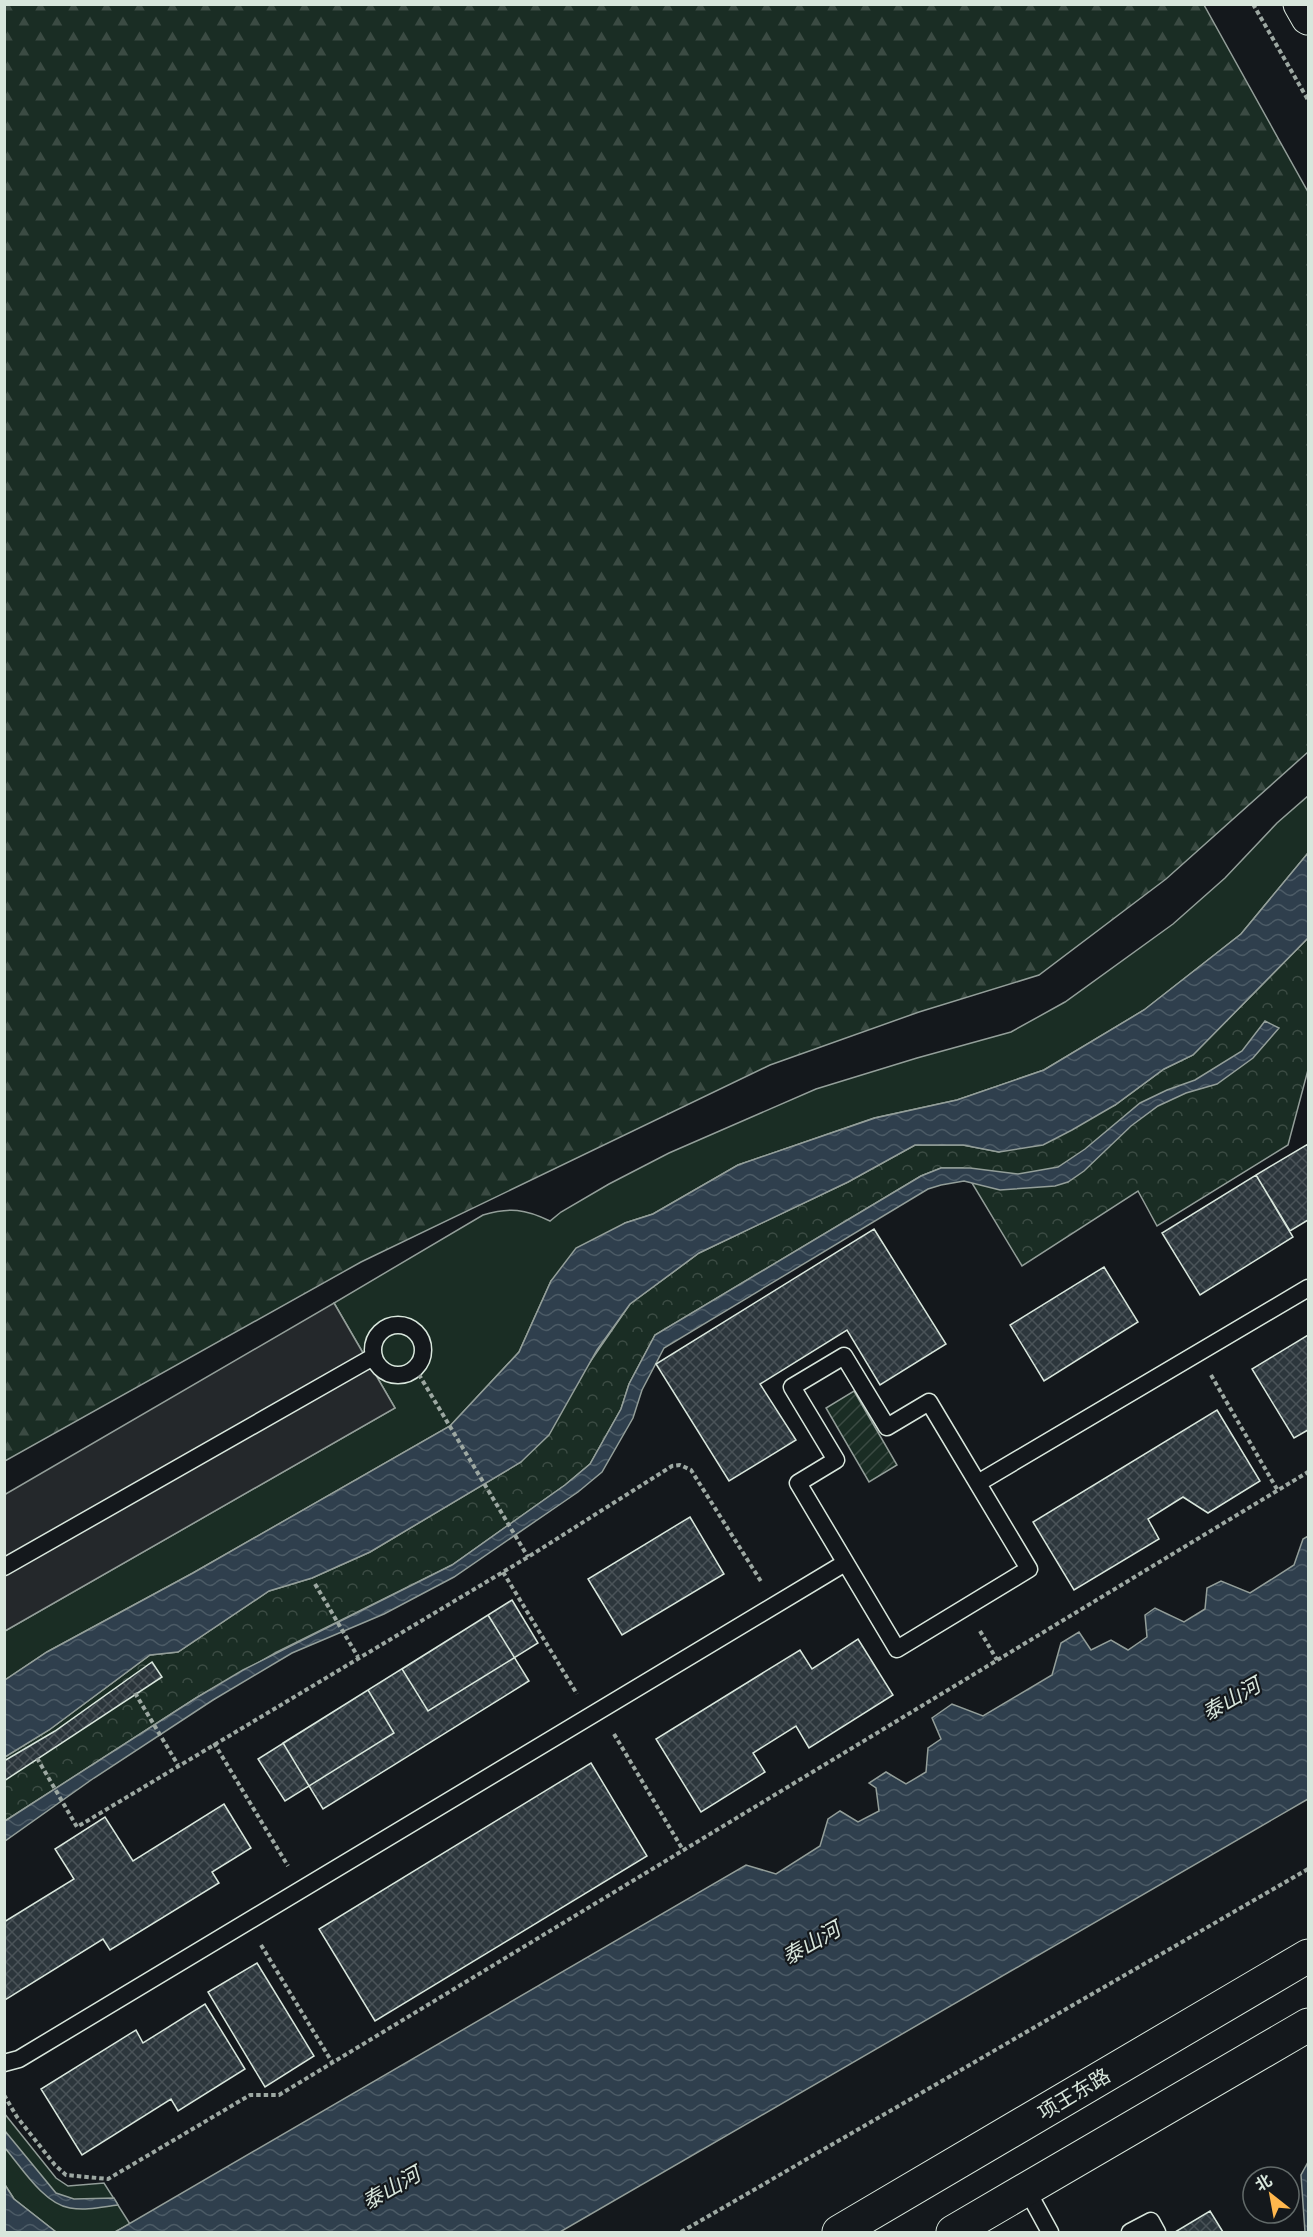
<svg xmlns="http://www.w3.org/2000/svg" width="1313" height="2237" font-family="Cabin,'Noto Sans SC',sans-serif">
	<defs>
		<pattern id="forest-firs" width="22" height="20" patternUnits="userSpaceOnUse" patternTransform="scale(1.5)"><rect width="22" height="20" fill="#1a2d24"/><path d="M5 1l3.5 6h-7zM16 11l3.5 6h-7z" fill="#3b4b43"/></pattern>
		<pattern id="park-crowns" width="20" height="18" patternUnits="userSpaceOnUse" patternTransform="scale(1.5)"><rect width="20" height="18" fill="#1a2d24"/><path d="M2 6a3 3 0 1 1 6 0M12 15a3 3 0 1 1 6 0" fill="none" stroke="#3b4b43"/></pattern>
		<pattern id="garden-furrows" width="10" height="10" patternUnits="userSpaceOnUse" patternTransform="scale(1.5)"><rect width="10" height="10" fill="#1a2d24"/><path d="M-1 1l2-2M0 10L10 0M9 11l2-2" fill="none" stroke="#3b4b43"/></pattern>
		<pattern id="water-waves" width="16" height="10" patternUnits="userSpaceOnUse" patternTransform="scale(1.5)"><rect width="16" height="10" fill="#2f3f4d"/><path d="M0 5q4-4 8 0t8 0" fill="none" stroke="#4c5b66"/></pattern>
		<pattern id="building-cross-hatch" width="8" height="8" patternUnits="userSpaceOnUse" patternTransform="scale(1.5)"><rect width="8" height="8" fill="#2c363c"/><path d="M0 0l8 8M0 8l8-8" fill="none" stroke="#4a5358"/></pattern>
	</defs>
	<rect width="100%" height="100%" fill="#14181c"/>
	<path fill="#1a2d24" stroke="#939e99" stroke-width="1.5" d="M 1308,796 L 1308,853 L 1241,934 L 1144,1010 L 1044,1070 L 957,1100 L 874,1118 L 738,1165 L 653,1214 L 625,1223 L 551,1281 L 519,1352 L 450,1426 L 193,1573 L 47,1652 L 5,1680 L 5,1631 L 395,1408 L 334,1303 L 483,1215 C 510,1207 525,1209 550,1221 L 561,1212 L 609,1184 L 669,1153 L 816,1089 L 917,1058 L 1011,1032 L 1065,1002 L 1173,924 L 1225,878 L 1277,823 Z
		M 4,2113 L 56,2178 L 68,2186 L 104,2183 L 130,2224 L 115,2232 L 56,2232 L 14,2199 L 5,2185 Z"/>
	<path fill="url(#forest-firs)" stroke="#939e99" stroke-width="1.5" d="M 5,4 L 1204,5 L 1308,192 L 1308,752 L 1166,879 L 1039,975 L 919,1012 L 770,1065 L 361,1262 L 5,1461 Z"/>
	<path fill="url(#park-crowns)" stroke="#939e99" stroke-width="1.5" d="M 1308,938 L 1308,1070 L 1288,1145 L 1157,1226 L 1138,1191 L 1022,1266 L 963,1168 L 941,1168 L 921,1176 L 655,1335 L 629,1384 L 621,1409 L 590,1464 L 565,1485 L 452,1565 L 277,1652 L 196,1698 L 5,1821 L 5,1757 L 49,1730 L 150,1655 L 178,1652 L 269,1591 L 312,1578 L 370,1552 L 521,1462 L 630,1304 L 699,1253 L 848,1182 L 915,1145 L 963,1145 L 999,1152 L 1115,1105 L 1164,1069 L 1193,1055 Z"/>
	<path fill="url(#garden-furrows)" stroke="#939e99" stroke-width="1.5" d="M 854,1391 L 897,1465 L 869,1482 L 826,1408 Z"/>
	<path fill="#24282b" stroke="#939e99" stroke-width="1.5" d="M 334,1303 L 395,1408 L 5,1631 L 4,1495 Z"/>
	<path fill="url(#water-waves)" stroke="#939e99" stroke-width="1.5" d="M 1308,853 L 1308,938 L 1193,1055 L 1164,1069 L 1115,1105 L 1072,1130 L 1043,1145 L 999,1152 L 963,1145 L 915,1145 L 848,1182 L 699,1253 L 630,1304 L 597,1350 L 549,1435 L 521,1462 L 370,1552 L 312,1578 L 269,1591 L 178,1652 L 150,1655 L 49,1730 L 5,1757 L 5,1680 L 47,1652 L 193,1573 L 450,1426 L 519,1352 L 551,1281 L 576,1248 L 625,1223 L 653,1214 L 738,1165 L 875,1118 L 957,1100 L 1044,1070 L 1144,1010 L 1241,934 Z
		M 1265,1021 L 1279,1028 L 1253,1058 L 1217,1084 L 1186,1093 L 1158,1106 L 1131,1126 L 1084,1171 L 1068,1182 L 1055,1186 L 1000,1190 L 964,1181 L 941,1185 L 928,1189 L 664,1348 L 642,1390 L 633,1418 L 602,1472 L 578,1492 L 454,1577 L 384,1614 L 292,1653 L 213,1700 L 94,1778 L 5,1841 L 5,1821 L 196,1698 L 243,1670 L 452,1565 L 565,1485 L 590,1464 L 621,1409 L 629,1384 L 655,1335 L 921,1176 L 941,1168 L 970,1168 L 1018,1174 L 1058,1167 L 1085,1149 L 1140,1103 L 1167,1090 L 1195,1080 L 1242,1051 Z
		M 1308,1536 L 1308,1799 L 560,2232 L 115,2232 L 746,1865 L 776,1874 L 820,1846 L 828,1819 L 840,1811 L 858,1822 L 879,1811 L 876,1788 L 869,1783 L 886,1772 L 906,1784 L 926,1772 L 928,1748 L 941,1739 L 932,1718 L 952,1704 L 983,1716 L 1052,1675 L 1061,1643 L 1079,1632 L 1091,1650 L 1111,1640 L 1128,1650 L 1147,1637 L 1145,1615 L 1155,1608 L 1184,1622 L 1205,1609 L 1207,1588 L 1221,1581 L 1250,1593 L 1294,1565 L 1303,1539 Z
		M 5,2131 L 56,2193 L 74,2199 L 114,2198 L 118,2205 C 102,2207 86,2211 70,2208 C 44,2204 21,2167 5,2148 Z
		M 1308,2162 L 1308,2232 L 1305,2232 L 1301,2175 Z
		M 5,2185 L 14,2199 L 56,2232 L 5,2232 Z"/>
	<path fill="url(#building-cross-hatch)" stroke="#d8e6dc" stroke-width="1.5" d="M 1308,1144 L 1308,1220 L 1290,1231 L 1256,1175 Z
		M 1256,1175 L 1293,1237 L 1200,1295 L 1162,1233 Z
		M 874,1229 L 946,1344 L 880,1385 L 847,1330 L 760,1384 L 796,1440 L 729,1481 L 656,1364 Z
		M 1104,1267 L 1138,1322 L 1044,1381 L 1010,1325 Z
		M 1308,1335 L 1308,1430 L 1294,1438 L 1252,1369 Z
		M 1217,1410 L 1260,1481 L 1208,1513 L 1183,1497 L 1148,1519 L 1159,1539 L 1074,1590 L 1033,1522 Z
		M 690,1517 L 724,1574 L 622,1635 L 588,1579 Z
		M 512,1600 L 538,1643 L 428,1711 L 402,1669 Z
		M 488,1615 L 529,1681 L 323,1809 L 283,1743 Z
		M 858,1639 L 893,1695 L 809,1748 L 796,1726 L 753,1753 L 765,1772 L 701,1812 L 656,1739 L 800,1650 L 812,1669 Z
		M 152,1662 L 162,1677 L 4,1781 L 4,1761 L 55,1731 Z
		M 368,1690 L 394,1733 L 285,1801 L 258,1759 Z
		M 591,1763 L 647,1856 L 375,2021 L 319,1929 Z
		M 224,1804 L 251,1848 L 212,1872 L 219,1883 L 110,1950 L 103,1939 L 5,2000 L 4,1922 L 74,1879 L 55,1849 L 105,1817 L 133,1861 Z
		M 257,1963 L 314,2056 L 265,2087 L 208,1992 Z
		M 205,2004 L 245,2069 L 178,2111 L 171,2099 L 82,2155 L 41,2089 L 136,2030 L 143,2043 Z
		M 1210,2211 L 1223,2232 L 1175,2232 Z"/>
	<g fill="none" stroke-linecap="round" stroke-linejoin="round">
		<defs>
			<path id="service" d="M373 1350a25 25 0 1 1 50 0a25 25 0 1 1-50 0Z
				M 844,1356 L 887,1427 L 929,1402 L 1029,1569 L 897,1649 L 798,1483 L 836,1460 L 792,1387 Z
				M 978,1483 L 1308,1288
				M 4,1567 L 373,1357
				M 4,2063 L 19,2059 L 845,1563
				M 1027,2190 L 1050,2232
				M 1130,2232 L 1151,2221 L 1157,2232"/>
			<path id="tertiary" d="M 1300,4 L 1308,18"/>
			<path id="primary" d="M 839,2232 L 1308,1956
				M 953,2232 L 1308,2025"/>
		</defs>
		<use href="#service" stroke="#d8e6dc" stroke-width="19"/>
		<use href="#tertiary" stroke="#d8e6dc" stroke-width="35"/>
		<use href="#primary" stroke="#d8e6dc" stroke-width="35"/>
		<path stroke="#9da8a2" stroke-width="4" stroke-dasharray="4.5 3" stroke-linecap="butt" d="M 1253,4 L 1308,100
			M 415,1368 L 528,1557
			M 1211,1375 L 1278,1491
			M 503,1572 L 577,1694
			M 315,1584 L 358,1657
			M 980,1631 L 997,1660
			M 135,1693 L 178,1765
			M 614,1734 L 683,1850
			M 214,1743 L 288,1866
			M 37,1758 L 77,1827 L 528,1557 L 672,1466 L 680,1465 L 691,1470 L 762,1583
			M 261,1945 L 332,2062
			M 4,2095 L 17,2117 L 55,2165 L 66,2175 L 108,2179 L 250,2095 L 279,2095 L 1308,1472
			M 681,2232 L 1308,1869"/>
		<use href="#service" stroke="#14181c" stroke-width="16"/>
		<use href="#tertiary" stroke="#14181c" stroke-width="33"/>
		<use href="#primary" stroke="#14181c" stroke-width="33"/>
	</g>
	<g text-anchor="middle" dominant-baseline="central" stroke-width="4.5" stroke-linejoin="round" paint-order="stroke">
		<g font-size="20" fill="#d8e6dc" stroke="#14181c">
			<text transform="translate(1074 2094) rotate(-31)">项王东路</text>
		</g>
		<g font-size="21" font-style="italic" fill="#d8e6dc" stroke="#14181c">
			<text transform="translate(1231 1699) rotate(-30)">泰山河</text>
			<text transform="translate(811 1943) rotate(-30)">泰山河</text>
			<text transform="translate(391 2188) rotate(-30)">泰山河</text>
		</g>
	</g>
	<rect width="1313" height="2237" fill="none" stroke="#d8e6dc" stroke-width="12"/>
	<g transform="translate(1271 2195) rotate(329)"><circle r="28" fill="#14181c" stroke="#626a69" stroke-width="1.5"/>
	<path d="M0-4.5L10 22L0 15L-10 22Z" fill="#ffb74d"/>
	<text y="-9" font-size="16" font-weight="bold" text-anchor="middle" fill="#d8e6dc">北</text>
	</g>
</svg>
